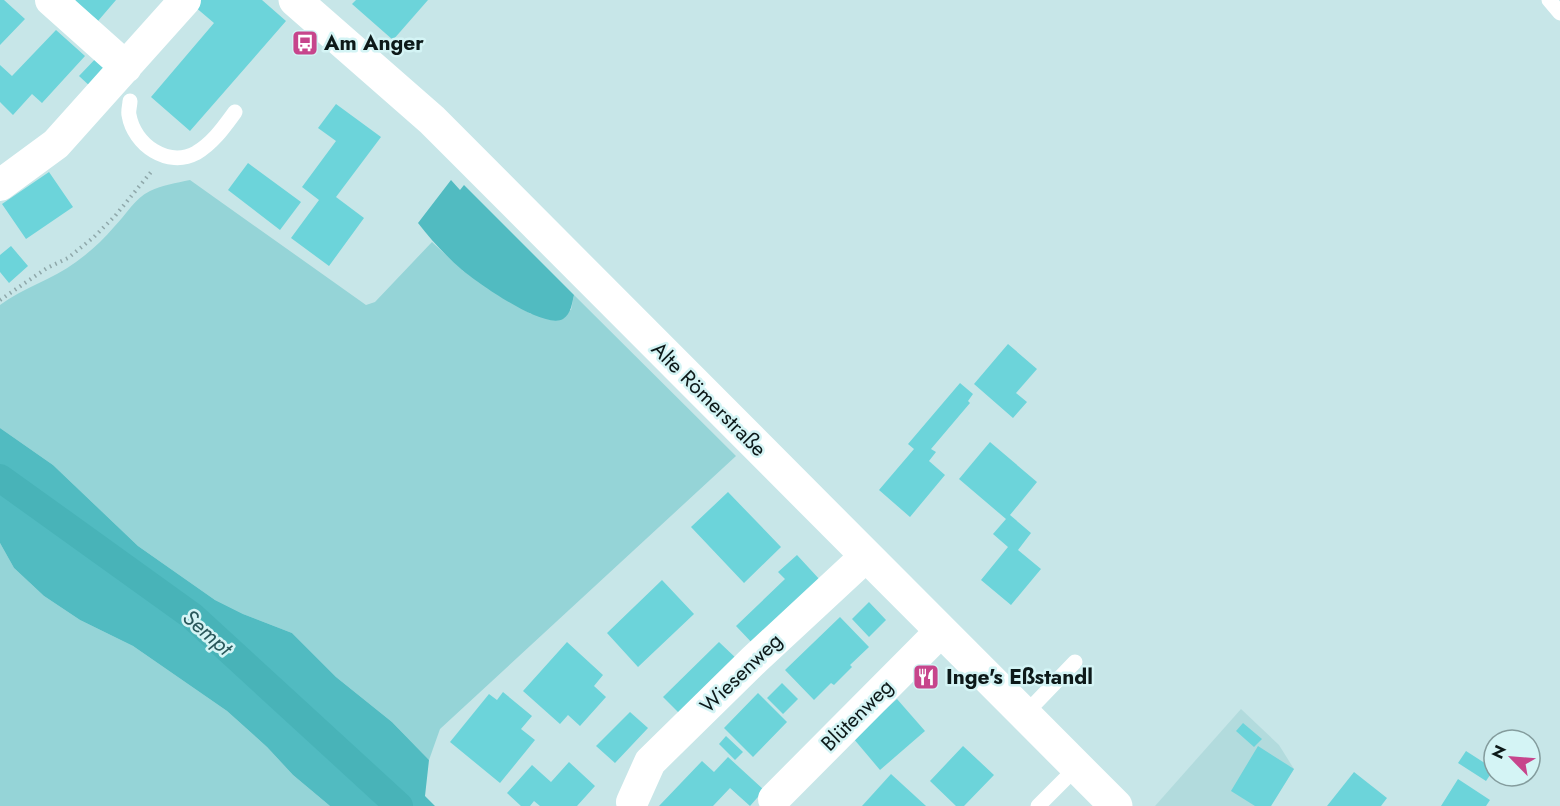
<svg xmlns="http://www.w3.org/2000/svg" width="1560" height="806" font-family="Jost,sans-serif">
	<rect width="100%" height="100%" fill="#c7e6e8"/>
	<path fill="#b2dbdd" d="M 1241,709 L 1279,745 L 1294,769 L 1271,806 L 1155,806 Z"/>
	<path fill="#95d4d7" d="M 190,180 L 366,305 L 375,302 L 432,242 L 463,271 L 531,314 L 571,310 L 574,295 L 736,456 L 440,729 L 429,760 L 392,722 L 336,677 L 292,633 L 243,614 L 215,600 L 138,546 L 53,465 L 0,428 L 0,305 C 24,287 52,280 76,262 C 90,252 103,240 114,227 C 126,215 134,199 150,191 C 162,185 176,183 190,180 Z
		M 0,543 L 14,568 L 44,596 L 80,620 L 133,646 L 227,711 L 267,747 L 293,775 L 330,806 L 0,806 Z"/>
	<path fill="#51bbc1" d="M 451,180 L 460,190 L 464,185 L 574,295 C 572,303 571,314 563,319 C 544,330 478,283 462,270 C 446,256 431,240 418,223 Z
		M 0,428 L 53,465 L 138,546 L 215,600 L 243,614 L 292,633 L 336,677 L 392,722 L 429,760 L 425,796 L 435,806 L 330,806 L 293,775 L 267,747 L 227,711 L 133,646 L 80,620 L 44,596 L 14,568 L 0,543 Z"/>
	<g fill="none" stroke-linecap="round" stroke-linejoin="round">
		<path stroke="#48b3b8" stroke-width="28" d="M 0,478 L 192,616 L 399,806"/>
	</g>
	<path fill="#6cd4da" d="M 0,0 L 4,0 L 25,19 L 0,45 Z
		M 76,0 L 116,0 L 98,21 L 75,1 Z
		M 199,0 L 262,0 L 286,21 L 190,131 L 151,97 L 214,23 L 194,6 Z
		M 356,0 L 428,0 L 393,40 L 352,4 Z
		M 56,30 L 85,56 L 42,103 L 32,94 L 13,115 L 0,102 L 0,65 L 12,76 Z
		M 100,54 L 113,66 L 92,88 L 79,76 Z
		M 336,104 L 381,137 L 336,197 L 364,218 L 329,266 L 291,238 L 319,200 L 302,187 L 336,141 L 318,128 Z
		M 248,163 L 301,202 L 280,230 L 228,190 Z
		M 49,172 L 73,207 L 26,239 L 2,204 Z
		M 11,246 L 28,266 L 9,283 L 0,272 L 0,255 Z
		M 1008,344 L 1037,369 L 1016,393 L 1027,402 L 1013,418 L 974,384 Z
		M 960,383 L 973,394 L 968,401 L 970,403 L 931,449 L 936,452 L 929,461 L 945,475 L 910,517 L 879,490 L 914,449 L 908,444 Z
		M 990,442 L 1037,482 L 1010,515 L 1031,533 L 1018,550 L 1041,569 L 1011,605 L 981,580 L 1008,547 L 993,534 L 1006,519 L 959,479 Z
		M 728,492 L 781,547 L 744,583 L 691,527 Z
		M 797,555 L 821,581 L 754,645 L 736,626 L 785,579 L 778,572 Z
		M 662,580 L 694,614 L 638,667 L 607,633 Z
		M 869,602 L 886,620 L 869,637 L 852,619 Z
		M 840,617 L 869,647 L 850,665 L 852,667 L 834,685 L 831,683 L 814,700 L 785,670 Z
		M 567,642 L 603,675 L 594,686 L 606,697 L 580,726 L 568,715 L 560,724 L 523,691 Z
		M 719,642 L 738,660 L 682,716 L 663,697 Z
		M 782,683 L 798,699 L 783,714 L 767,698 Z
		M 503,692 L 532,716 L 521,729 L 535,740 L 500,783 L 450,742 L 489,694 L 497,700 Z
		M 758,693 L 787,722 L 753,757 L 724,728 Z
		M 897,699 L 925,731 L 880,770 L 853,738 Z
		M 630,712 L 648,728 L 615,763 L 596,746 Z
		M 1243,723 L 1262,739 L 1254,747 L 1236,731 Z
		M 726,736 L 743,752 L 735,760 L 719,744 Z
		M 963,746 L 994,775 L 964,806 L 956,806 L 930,781 Z
		M 1258,746 L 1294,769 L 1271,806 L 1255,806 L 1231,791 Z
		M 1466,751 L 1494,769 L 1486,781 L 1458,763 Z
		M 728,757 L 764,790 L 750,806 L 730,788 L 713,806 L 659,806 L 702,761 L 714,772 Z
		M 569,762 L 595,786 L 577,806 L 540,806 L 534,801 L 530,806 L 521,806 L 507,793 L 532,765 L 551,782 Z
		M 1354,772 L 1387,798 L 1381,806 L 1327,806 Z
		M 891,774 L 926,806 L 862,806 Z
		M 1458,779 L 1490,800 L 1486,806 L 1441,806 Z"/>
	<g fill="none" stroke-linecap="round" stroke-linejoin="round">
		<path stroke="#8fa8aa" stroke-width="4" stroke-dasharray="1.5 4.5" stroke-linecap="butt" d="M 0,300 L 47,268 L 68,258 L 94,237 L 115,216 L 151,172"/>
		<path stroke="#fff" stroke-width="15" d="M 1549,0 L 1560,13
			M 130,101 C 130,105 128,111 129,115 C 134,145 168,168 196,153 C 213,143 224,127 235,112
			M 1024,715 L 1075,662
			M 1038,806 L 1076,768"/>
		<path stroke="#fff" stroke-width="32" d="M 51,0 L 126,67
			M 0,185 L 56,144 L 185,0
			M 774,799 L 940,632
			M 632,802 L 650,762 L 755,659 L 866,556"/>
		<path stroke="#fff" stroke-width="33" d="M 295,0 L 432,120 L 1116,806"/>
	</g>
	<defs>
		<symbol id="bus-square" viewBox="-11 -11 22 22"><rect x="-9" y="-9" width="18" height="18" rx="4" fill="#c7458c" stroke="#d4f4f5"/><path d="M-5-6H5V4H4V6H2V4H-2V6H-4V4H-5ZM-3.5-4V0h7V-4ZM-3.5 1.2v1.5H-2V1.2ZM2 1.2v1.5H3.5V1.2Z" fill="#fff"/></symbol>
		<symbol id="restaurant-square" viewBox="-11 -11 22 22"><rect x="-9" y="-9" width="18" height="18" rx="4" fill="#c7458c" stroke="#d4f4f5"/><path d="M-5-6h1v4h1v-4h1v4h1v-4h1v5L-1.5 .5V6h-2V.5L-5-1ZM5-6V6H3V1.5H1.5Q1.5-4 5-6Z" fill="#fff"/></symbol>
	</defs>
	<g fill-rule="evenodd">
		<use href="#bus-square" x="290" y="28" width="30" height="30"/>
		<use href="#restaurant-square" x="911" y="662" width="30" height="30"/>
	</g>
	<g text-anchor="middle" dominant-baseline="central" stroke-width="5" stroke-linejoin="round" paint-order="stroke">
		<g font-size="21" font-weight="bold" fill="#0d1919" stroke="#d4f4f5" text-anchor="start">
			<text x="324" y="43">Am Anger</text>
			<text x="946" y="677">Inge's Eßstandl</text>
		</g>
		<g font-size="21" fill="#0d1919" stroke="#d4f4f5">
			<text transform="translate(709 399) rotate(45)">Alte Römerstraße</text>
			<text transform="translate(741 673) rotate(-44)">Wiesenweg</text>
			<text transform="translate(857 715) rotate(-45)">Blütenweg</text>
		</g>
		<g font-size="22" font-style="italic" fill="#29575a" stroke="#d4f4f5">
			<text transform="translate(208 632) rotate(41)">Sempt</text>
		</g>
	</g>
	<g transform="translate(1512 758) rotate(295)"><circle r="28" fill="#d4f4f5" stroke="#849c9d" stroke-width="1.5"/>
	<path d="M0-4.5L10 22L0 15L-10 22Z" fill="#c7458c"/>
	<text y="-9" font-size="16" font-weight="bold" text-anchor="middle" fill="#0d1919">N</text>
	</g>
</svg>
